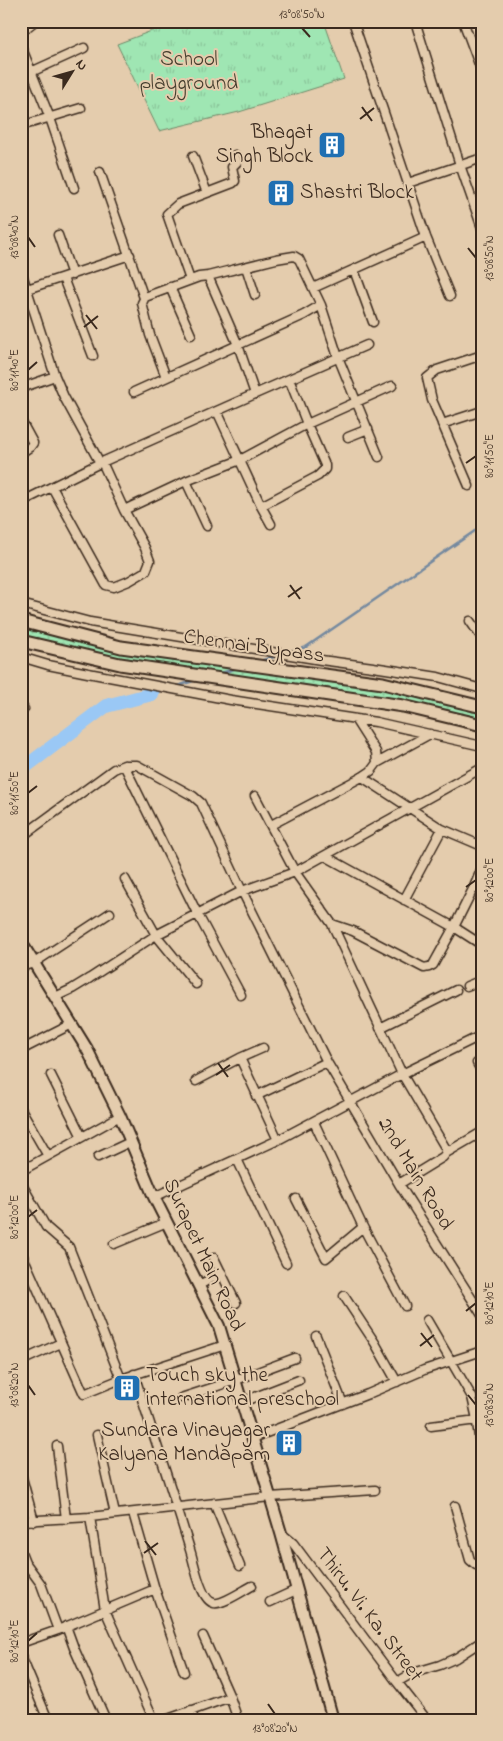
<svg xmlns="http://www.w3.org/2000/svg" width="503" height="1741" font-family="'Indie Flower',sans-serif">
	<defs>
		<pattern id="grass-dots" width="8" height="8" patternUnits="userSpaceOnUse" patternTransform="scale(1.25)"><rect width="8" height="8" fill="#9fe6b3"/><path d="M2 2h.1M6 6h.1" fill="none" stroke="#8ac59a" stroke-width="1.8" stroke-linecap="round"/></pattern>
		<pattern id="park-tufts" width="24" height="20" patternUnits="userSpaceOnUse" patternTransform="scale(1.25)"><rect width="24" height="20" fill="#9fe6b3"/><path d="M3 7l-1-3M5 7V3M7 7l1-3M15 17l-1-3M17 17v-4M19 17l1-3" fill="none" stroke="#8ac59a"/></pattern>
	</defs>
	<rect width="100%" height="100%" fill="#e4ccad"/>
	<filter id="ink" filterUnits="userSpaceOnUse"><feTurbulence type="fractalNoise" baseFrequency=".02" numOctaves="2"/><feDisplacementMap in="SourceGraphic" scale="10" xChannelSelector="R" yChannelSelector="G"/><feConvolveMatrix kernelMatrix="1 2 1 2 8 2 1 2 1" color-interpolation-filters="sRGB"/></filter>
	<g filter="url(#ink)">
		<path fill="url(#grass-dots)" stroke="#6d8868" d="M 21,624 L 384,688 L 482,709 L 482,721 L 146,664 L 21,636 Z"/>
		<path fill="url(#park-tufts)" stroke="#6d8868" d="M 178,21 L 324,21 L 344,79 L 239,112 L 159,131 L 117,44 Z"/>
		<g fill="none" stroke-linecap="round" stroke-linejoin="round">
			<path stroke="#74899f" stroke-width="2.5" d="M 290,652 L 306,647 L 482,526
				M 259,661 L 278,656
				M 218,674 L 237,668
				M 175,687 L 196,680
				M 152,694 L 163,690"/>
			<path stroke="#9ac8f5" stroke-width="14" d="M 21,770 L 106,706 L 152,694"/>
			<defs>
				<path id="minor" d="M 353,21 L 426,237 L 450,296
					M 415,21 L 460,165 L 482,228
					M 463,21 L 482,72
					M 21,32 L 35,21
					M 21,46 L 50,118 L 74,188
					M 31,72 L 84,48
					M 21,126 L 81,108
					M 193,156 L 207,193
					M 100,172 L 144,298
					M 408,183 L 482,158
					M 58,235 L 72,275
					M 246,267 L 255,295
					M 354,270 L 373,322
					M 21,271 L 55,376 L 64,397 L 100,463 L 255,394
					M 208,276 L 238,345 L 255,394 L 367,345
					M 63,278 L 93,356
					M 190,280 L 167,214 L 178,204 L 233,183 L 235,181 L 232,167 L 237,162 L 235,155
					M 170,287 L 191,335
					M 313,288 L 426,237
					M 21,291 L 130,255
					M 166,377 L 150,335 L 142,303 L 145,297 L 199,277 L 208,276 L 276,259 L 294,256 L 299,259 L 321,305 L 338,357 L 379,457
					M 21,388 L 55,376
					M 134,392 L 304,315 L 321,305
					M 217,411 L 261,506 L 271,524
					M 21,421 L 33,443 L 30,447 L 21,453
					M 442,424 L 482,411
					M 348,437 L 368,429
					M 102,462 L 124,510 L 186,481 L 240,460 L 307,424 L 392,386
					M 186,481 L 207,526
					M 469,486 L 432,400 L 427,378 L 437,370 L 482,355
					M 52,487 L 106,585 L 114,587 L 129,581 L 146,571 L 150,561 L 145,548 L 124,510
					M 21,502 L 100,463
					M 261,506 L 318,476 L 325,469 L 325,465 L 307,424 L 289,379
					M 21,604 L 90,622 L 321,660 L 373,667 L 438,677 L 482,689
					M 470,621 L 482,638
					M 21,657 L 48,665 L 88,673 L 231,700 L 376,722 L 482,746
					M 21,705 L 24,709
					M 377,763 L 430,734
					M 124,765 L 197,913 L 241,995
					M 362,777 L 442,829 L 482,846
					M 271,825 L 362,777 L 371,771 L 377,763 L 376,752 L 355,719
					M 21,837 L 114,769 L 124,765 L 137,765 L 193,796 L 201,803 L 242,891 L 327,1062 L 399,1184 L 482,1315
					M 325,856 L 454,927 L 433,965 L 429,967 L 424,968 L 353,931 L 332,924
					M 482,868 L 474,887 L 482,891
					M 125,879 L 156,935 L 196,984
					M 474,887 L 454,927 L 482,945
					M 404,900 L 442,829
					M 21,967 L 34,963 L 110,913
					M 467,986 L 482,980
					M 55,997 L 72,989 L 90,978 L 156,935 L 242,891 L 295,872 L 482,768
					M 380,1028 L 456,990
					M 263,1048 L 240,1058 L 278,1140
					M 21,1050 L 72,1024
					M 477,1063 L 482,1072
					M 51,1075 L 82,1137
					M 196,1081 L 240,1058
					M 256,1096 L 327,1062
					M 21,1109 L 48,1156
					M 314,1122 L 363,1227 L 405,1306
					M 446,1153 L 482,1132
					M 98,1157 L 130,1142
					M 237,1159 L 286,1263
					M 21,1171 L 120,1116
					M 21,1183 L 46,1227 L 69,1247 L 121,1379
					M 399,1184 L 443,1157 L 446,1153 L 446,1149 L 402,1074 L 482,1035
					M 154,1197 L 278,1140 L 402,1074 L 332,924 L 295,872 L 255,796
					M 296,1199 L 326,1258 L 363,1227
					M 114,1244 L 167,1222
					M 22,1254 L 84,1394 L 121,1379 L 225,1345
					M 214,1258 L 236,1303
					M 199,1285 L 222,1273
					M 344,1296 L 375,1343 L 397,1382
					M 427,1320 L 472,1397 L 476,1415 L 480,1445
					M 316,1336 L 343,1404
					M 21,1361 L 61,1343
					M 134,1374 C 153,1434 173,1493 191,1553 C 194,1563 201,1601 214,1603 C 222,1605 244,1590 252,1586
					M 181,1398 L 236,1380 L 295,1358
					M 242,1402 L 299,1380
					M 431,1426 L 477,1420
					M 97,1435 L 115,1514
					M 253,1438 L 368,1394 L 424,1370 L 482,1351
					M 57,1446 L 66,1519
					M 21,1474 L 34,1521
					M 214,1503 L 240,1566
					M 455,1506 L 470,1560 L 476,1565 L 482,1563
					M 133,1513 L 155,1589 L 184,1672
					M 90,1517 L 105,1610 L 154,1720
					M 21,1521 L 90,1517 L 270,1497 L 375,1490
					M 281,1533 L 293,1543 L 397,1682 L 427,1720
					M 21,1552 L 25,1562 L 41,1584 L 58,1630
					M 270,1602 L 296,1590
					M 66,1626 L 74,1648 L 106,1720
					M 203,1636 L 230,1697 L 238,1720
					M 21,1643 L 58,1630 L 155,1589
					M 21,1656 L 48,1720
					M 397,1682 L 413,1673 L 440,1665 L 456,1658 L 482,1641
					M 191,1710 L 194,1720
					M 165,1720 L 230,1697"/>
				<path id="major" d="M 21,942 L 87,1049 L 120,1116 L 154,1197 L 219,1326 L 281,1533 L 333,1720"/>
				<path id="highway" d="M 21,621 L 121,647 L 383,683 L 482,707
					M 21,641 L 120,664 L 403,706 L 482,725"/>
			</defs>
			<use href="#minor" stroke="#3b2a1e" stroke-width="11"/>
			<use href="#major" stroke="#3b2a1e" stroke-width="14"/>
			<use href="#highway" stroke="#3b2a1e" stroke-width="15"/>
			<use href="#minor" stroke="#e4ccad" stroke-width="8"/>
			<use href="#major" stroke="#e4ccad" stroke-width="10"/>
			<use href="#highway" stroke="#e4ccad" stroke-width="11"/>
		</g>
	</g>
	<path fill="none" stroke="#3b2a1e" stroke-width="2" d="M 302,28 L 310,37M 362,107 L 372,121M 360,119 L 374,108M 28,237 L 35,247M 468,248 L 476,258M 86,315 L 97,329M 84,327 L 98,316M 28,370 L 37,362M 466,463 L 476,456M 290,585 L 300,599M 288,597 L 302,587M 28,793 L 37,786M 466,887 L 476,880M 218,1063 L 228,1077M 216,1075 L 230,1065M 28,1217 L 37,1210M 466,1311 L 476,1303M 421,1333 L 432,1347M 420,1346 L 434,1335M 28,1385 L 35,1395M 468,1395 L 476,1405M 145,1541 L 156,1555M 144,1553 L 158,1543M 28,1641 L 37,1633M 268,1704 L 275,1714"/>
	<defs>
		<symbol id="building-square" viewBox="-11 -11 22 22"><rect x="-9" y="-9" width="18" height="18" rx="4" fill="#1f6fb2" stroke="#e4ccad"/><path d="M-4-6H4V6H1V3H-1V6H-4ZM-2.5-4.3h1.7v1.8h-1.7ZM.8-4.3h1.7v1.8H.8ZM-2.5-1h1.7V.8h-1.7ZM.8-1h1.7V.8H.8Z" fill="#fff"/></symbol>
	</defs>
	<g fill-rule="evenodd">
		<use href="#building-square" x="316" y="129" width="32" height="32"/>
		<use href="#building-square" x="265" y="177" width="32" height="32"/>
		<use href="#building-square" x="111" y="1372" width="32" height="32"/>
		<use href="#building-square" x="273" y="1427" width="32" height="32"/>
	</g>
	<g text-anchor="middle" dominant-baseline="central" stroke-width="4" stroke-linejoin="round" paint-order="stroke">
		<g font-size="21" fill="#453d2d" stroke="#e4ccad">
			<text x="189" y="60">School<tspan x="189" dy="24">playground</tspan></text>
		</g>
		<g font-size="21" fill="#3b2a1e" stroke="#e4ccad" text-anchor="end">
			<text x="313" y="133">Bhagat<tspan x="313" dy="24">Singh Block</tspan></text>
			<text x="300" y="193" text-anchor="start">Shastri Block</text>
			<text x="146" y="1376" text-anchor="start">Touch sky the<tspan x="146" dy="24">international preschool</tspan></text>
			<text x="270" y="1431">Sundara Vinayagar<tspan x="270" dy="24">Kalyana Mandapam</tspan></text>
		</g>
		<g font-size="21" fill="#3b2a1e" stroke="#e4ccad">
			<text transform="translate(254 647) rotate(8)">Chennai Bypass</text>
			<text transform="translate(415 1174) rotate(59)">2nd Main Road</text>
			<text transform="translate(203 1255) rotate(65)">Surapet Main Road</text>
			<text transform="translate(369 1615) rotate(53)">Thiru. Vi. Ka. Street</text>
		</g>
	</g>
	<rect width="503" height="1741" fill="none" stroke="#e4ccad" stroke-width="55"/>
	<g transform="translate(72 72) rotate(53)" stroke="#e4ccad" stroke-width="4" paint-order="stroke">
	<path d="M0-4L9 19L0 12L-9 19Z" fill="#3b2a1e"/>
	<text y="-8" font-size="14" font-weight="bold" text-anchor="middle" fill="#3b2a1e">N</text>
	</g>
	<rect x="28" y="28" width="448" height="1686" fill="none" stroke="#3b2a1e" stroke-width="2"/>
	<g font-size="12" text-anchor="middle" fill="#3b2a1e">
		<text x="302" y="18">13°08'50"N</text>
		<text transform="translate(14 237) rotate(-90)" y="4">13°08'40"N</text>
		<text transform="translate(489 258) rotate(-90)" y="4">13°08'50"N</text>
		<text transform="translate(14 370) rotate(-90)" y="4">80°11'40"E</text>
		<text transform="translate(489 456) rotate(-90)" y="4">80°11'50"E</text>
		<text transform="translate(14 793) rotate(-90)" y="4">80°11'50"E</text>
		<text transform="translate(489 880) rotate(-90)" y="4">80°12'00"E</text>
		<text transform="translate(14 1217) rotate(-90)" y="4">80°12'00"E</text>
		<text transform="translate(489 1303) rotate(-90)" y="4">80°12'10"E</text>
		<text transform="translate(14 1385) rotate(-90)" y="4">13°08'20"N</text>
		<text transform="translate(489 1405) rotate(-90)" y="4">13°08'30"N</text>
		<text transform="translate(14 1641) rotate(-90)" y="4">80°12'10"E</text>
		<text x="275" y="1732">13°08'20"N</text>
	</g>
</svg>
